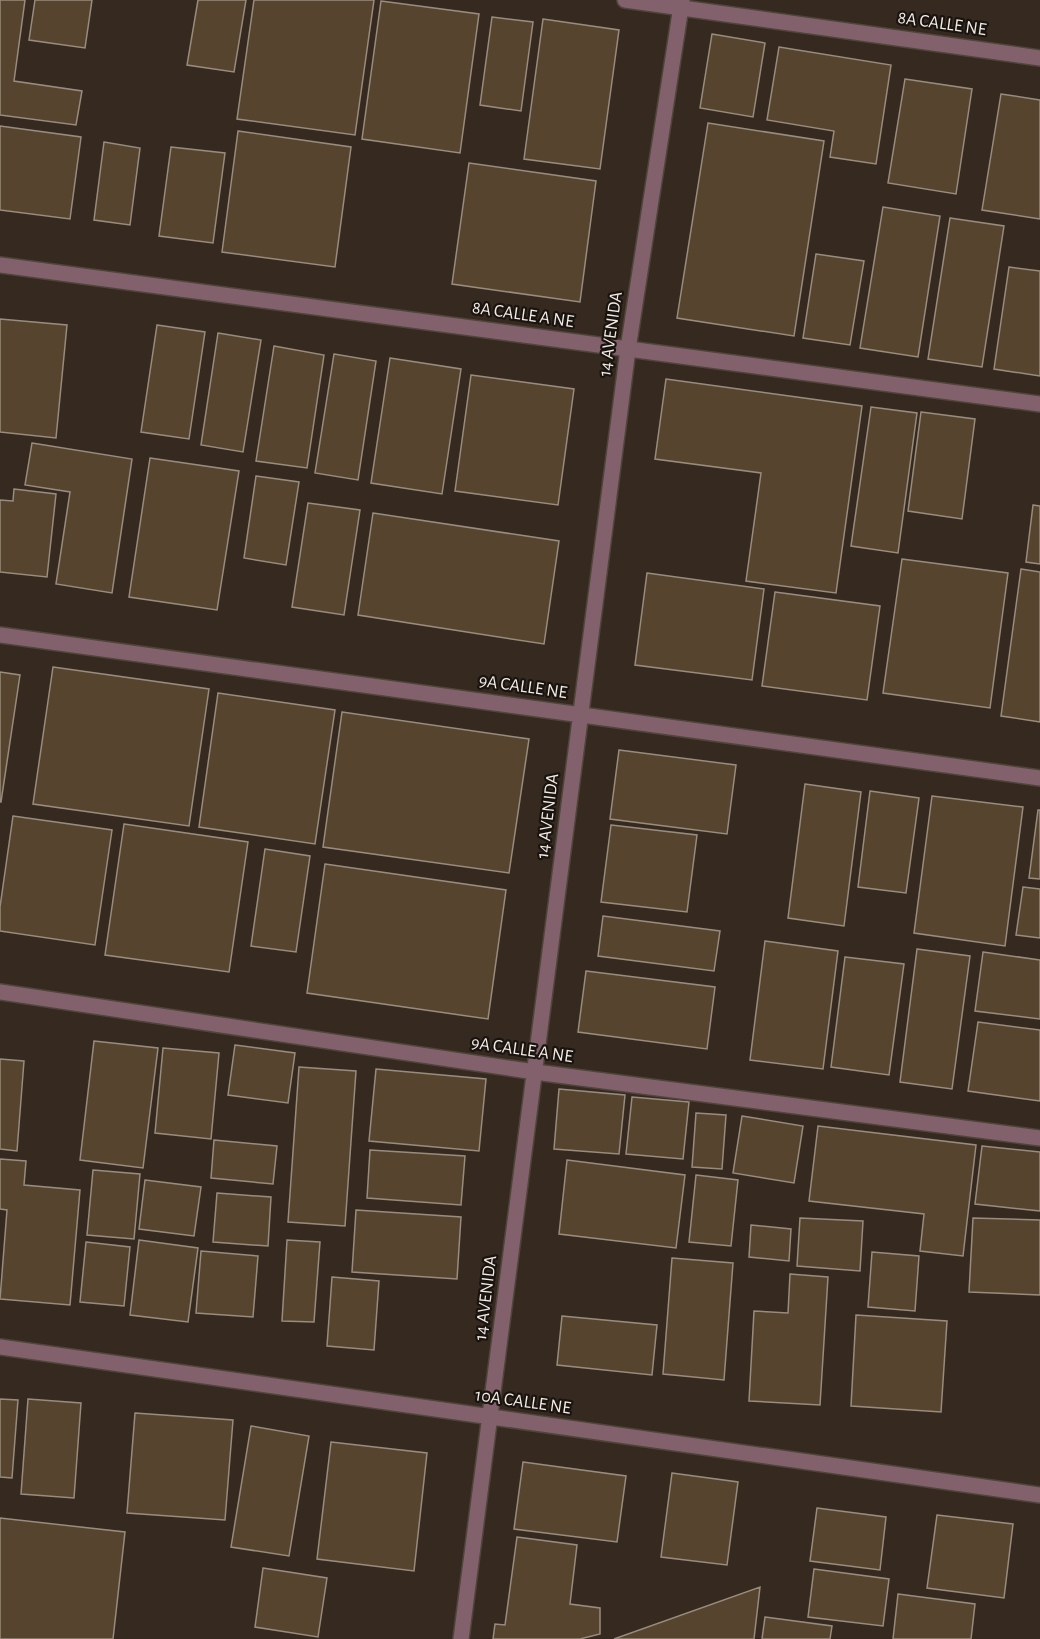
<svg xmlns="http://www.w3.org/2000/svg" width="1040" height="1639" font-family="'Alegreya Sans',sans-serif">
	<rect width="100%" height="100%" fill="#362a20"/>
	<path fill="#56442f" stroke="#988c7e" stroke-width="1.5" d="M 0,0 L 25,0 L 14,81 L 82,91 L 76,125 L 0,115 Z
		M 35,0 L 92,0 L 85,48 L 29,40 Z
		M 198,0 L 246,0 L 234,72 L 187,65 Z
		M 254,0 L 374,0 L 355,135 L 237,119 Z
		M 381,1 L 479,14 L 460,153 L 362,139 Z
		M 492,17 L 533,22 L 521,111 L 480,105 Z
		M 543,19 L 619,30 L 600,169 L 524,159 Z
		M 712,34 L 765,43 L 753,117 L 700,108 Z
		M 779,47 L 891,65 L 876,164 L 830,157 L 834,131 L 767,120 Z
		M 905,79 L 972,89 L 956,194 L 888,183 Z
		M 1001,94 L 1040,100 L 1040,219 L 982,210 Z
		M 708,123 L 824,141 L 794,336 L 677,318 Z
		M 0,126 L 81,137 L 70,219 L 0,210 Z
		M 238,131 L 351,147 L 335,267 L 222,252 Z
		M 104,142 L 140,148 L 130,225 L 94,220 Z
		M 171,147 L 225,153 L 213,243 L 159,236 Z
		M 469,163 L 596,181 L 580,302 L 452,284 Z
		M 883,207 L 940,216 L 918,357 L 860,348 Z
		M 950,218 L 1004,226 L 982,367 L 928,359 Z
		M 816,254 L 864,261 L 850,345 L 803,338 Z
		M 1009,267 L 1040,271 L 1040,376 L 994,369 Z
		M 0,319 L 67,325 L 56,438 L 0,432 Z
		M 157,325 L 205,332 L 189,439 L 141,432 Z
		M 218,333 L 261,340 L 243,452 L 201,445 Z
		M 274,346 L 324,355 L 307,468 L 256,461 Z
		M 334,354 L 376,361 L 358,480 L 315,473 Z
		M 390,358 L 461,369 L 442,494 L 371,483 Z
		M 471,375 L 574,389 L 558,505 L 455,491 Z
		M 666,379 L 862,406 L 836,593 L 746,581 L 761,473 L 655,459 Z
		M 871,407 L 917,413 L 898,553 L 851,546 Z
		M 921,412 L 975,419 L 962,519 L 908,511 Z
		M 32,443 L 132,459 L 112,593 L 56,584 L 70,492 L 25,485 Z
		M 150,458 L 239,471 L 217,610 L 129,597 Z
		M 256,476 L 299,482 L 286,565 L 244,558 Z
		M 14,489 L 56,494 L 47,577 L 0,572 L 0,500 L 13,501 Z
		M 308,503 L 360,510 L 344,615 L 292,607 Z
		M 1033,505 L 1040,506 L 1040,564 L 1026,562 Z
		M 373,513 L 559,541 L 544,644 L 358,615 Z
		M 902,559 L 1008,573 L 990,708 L 883,693 Z
		M 1021,569 L 1040,572 L 1040,722 L 1001,716 Z
		M 647,573 L 764,589 L 752,680 L 635,665 Z
		M 775,592 L 880,606 L 867,700 L 762,686 Z
		M 53,667 L 209,689 L 189,826 L 33,804 Z
		M 0,672 L 20,675 L 1,802 L 0,802 Z
		M 218,693 L 335,710 L 315,844 L 199,827 Z
		M 342,712 L 529,739 L 509,873 L 323,847 Z
		M 619,750 L 736,765 L 727,834 L 610,819 Z
		M 805,784 L 861,792 L 844,926 L 788,918 Z
		M 870,791 L 919,798 L 906,893 L 858,887 Z
		M 932,796 L 1023,807 L 1005,946 L 914,933 Z
		M 1038,810 L 1040,810 L 1040,879 L 1029,878 Z
		M 13,816 L 112,830 L 95,945 L 0,931 L 0,907 Z
		M 124,824 L 248,842 L 229,972 L 105,955 Z
		M 611,825 L 697,835 L 687,912 L 601,902 Z
		M 265,849 L 310,856 L 296,952 L 251,946 Z
		M 325,864 L 506,890 L 488,1019 L 307,993 Z
		M 1023,887 L 1040,889 L 1040,938 L 1016,935 Z
		M 603,916 L 720,931 L 714,971 L 598,956 Z
		M 765,941 L 838,951 L 823,1069 L 750,1060 Z
		M 917,949 L 970,956 L 952,1089 L 900,1082 Z
		M 983,952 L 1040,960 L 1040,1019 L 975,1011 Z
		M 845,957 L 904,964 L 889,1075 L 831,1067 Z
		M 586,971 L 715,987 L 707,1049 L 578,1032 Z
		M 978,1022 L 1040,1030 L 1040,1101 L 968,1091 Z
		M 94,1041 L 158,1048 L 143,1168 L 80,1160 Z
		M 235,1045 L 295,1053 L 288,1103 L 228,1095 Z
		M 163,1048 L 219,1053 L 211,1139 L 155,1133 Z
		M 0,1059 L 24,1061 L 17,1151 L 0,1149 Z
		M 299,1067 L 356,1071 L 345,1226 L 288,1222 Z
		M 376,1069 L 486,1079 L 479,1151 L 369,1141 Z
		M 559,1089 L 625,1095 L 619,1154 L 554,1149 Z
		M 632,1097 L 689,1102 L 683,1159 L 626,1154 Z
		M 696,1113 L 726,1115 L 722,1169 L 692,1167 Z
		M 742,1116 L 803,1126 L 794,1183 L 733,1173 Z
		M 818,1126 L 976,1145 L 963,1256 L 920,1251 L 924,1214 L 809,1201 Z
		M 214,1140 L 277,1146 L 273,1184 L 211,1178 Z
		M 982,1146 L 1040,1152 L 1040,1211 L 975,1204 Z
		M 370,1150 L 465,1156 L 461,1205 L 367,1198 Z
		M 0,1159 L 26,1161 L 24,1185 L 80,1190 L 70,1305 L 0,1299 L 7,1210 L 0,1209 Z
		M 567,1160 L 685,1175 L 676,1248 L 559,1234 Z
		M 93,1170 L 140,1174 L 134,1239 L 87,1235 Z
		M 696,1175 L 738,1180 L 731,1246 L 689,1242 Z
		M 145,1180 L 201,1187 L 194,1236 L 139,1229 Z
		M 217,1193 L 271,1197 L 268,1246 L 213,1242 Z
		M 356,1210 L 461,1217 L 457,1279 L 352,1272 Z
		M 800,1218 L 863,1221 L 860,1271 L 797,1266 Z
		M 973,1218 L 1040,1220 L 1040,1295 L 969,1292 Z
		M 751,1225 L 791,1229 L 789,1261 L 749,1257 Z
		M 139,1240 L 198,1248 L 188,1322 L 130,1315 Z
		M 287,1240 L 320,1242 L 314,1322 L 282,1321 Z
		M 86,1242 L 130,1247 L 124,1306 L 80,1302 Z
		M 201,1251 L 258,1256 L 253,1317 L 196,1313 Z
		M 872,1252 L 919,1256 L 915,1311 L 868,1307 Z
		M 672,1258 L 733,1263 L 724,1380 L 663,1374 Z
		M 790,1274 L 828,1277 L 820,1405 L 749,1401 L 754,1311 L 788,1313 Z
		M 332,1277 L 379,1281 L 374,1350 L 327,1346 Z
		M 856,1315 L 947,1321 L 941,1412 L 851,1406 Z
		M 562,1316 L 657,1325 L 652,1375 L 557,1365 Z
		M 0,1399 L 18,1400 L 12,1478 L 0,1477 Z
		M 28,1399 L 81,1403 L 74,1498 L 21,1494 Z
		M 135,1413 L 233,1420 L 225,1520 L 127,1513 Z
		M 251,1426 L 309,1436 L 289,1556 L 231,1547 Z
		M 331,1442 L 427,1453 L 414,1571 L 317,1559 Z
		M 523,1462 L 626,1476 L 617,1542 L 514,1529 Z
		M 672,1473 L 738,1482 L 727,1565 L 661,1557 Z
		M 817,1508 L 886,1517 L 880,1570 L 810,1561 Z
		M 937,1515 L 1013,1524 L 1004,1598 L 927,1588 Z
		M 0,1518 L 125,1532 L 113,1639 L 0,1639 Z
		M 517,1537 L 577,1545 L 570,1604 L 600,1608 L 600,1634 L 580,1639 L 493,1639 L 495,1624 L 505,1625 Z
		M 263,1568 L 327,1578 L 318,1637 L 255,1627 Z
		M 814,1569 L 889,1579 L 883,1626 L 808,1617 Z
		M 760,1587 L 754,1639 L 614,1639 Z
		M 898,1594 L 975,1604 L 971,1639 L 893,1639 Z
		M 765,1617 L 832,1626 L 830,1639 L 762,1639 Z"/>
	<g fill="none" stroke-linecap="round" stroke-linejoin="round">
		<defs>
			<path id="street" d="M 625,0 L 1040,58
				M 0,265 L 1040,404
				M 0,635 L 1040,778
				M 0,992 L 535,1072 L 1040,1138
				M 0,1347 L 1040,1495
				M 461,1639 L 628,349 L 682,0"/>
		</defs>
		<use href="#street" stroke="#50453b" stroke-width="18"/>
		<use href="#street" stroke="#82616d" stroke-width="15"/>
	</g>
	<g text-anchor="middle" dominant-baseline="central" stroke-width="4.5" stroke-linejoin="round" paint-order="stroke">
		<g font-size="18" fill="#f3ebe4" stroke="#19140f">
			<text transform="translate(942 24) rotate(8)">8A CALLE NE</text>
			<text transform="translate(523 315) rotate(8)">8A CALLE A NE</text>
			<text transform="translate(611 334) rotate(-82)">14 AVENIDA</text>
			<text transform="translate(523 687) rotate(8)">9A CALLE NE</text>
			<text transform="translate(548 816) rotate(-83)">14 AVENIDA</text>
			<text transform="translate(522 1050) rotate(8)">9A CALLE A NE</text>
			<text transform="translate(486 1298) rotate(-83)">14 AVENIDA</text>
			<text transform="translate(523 1402) rotate(8)">10A CALLE NE</text>
		</g>
	</g>
</svg>
